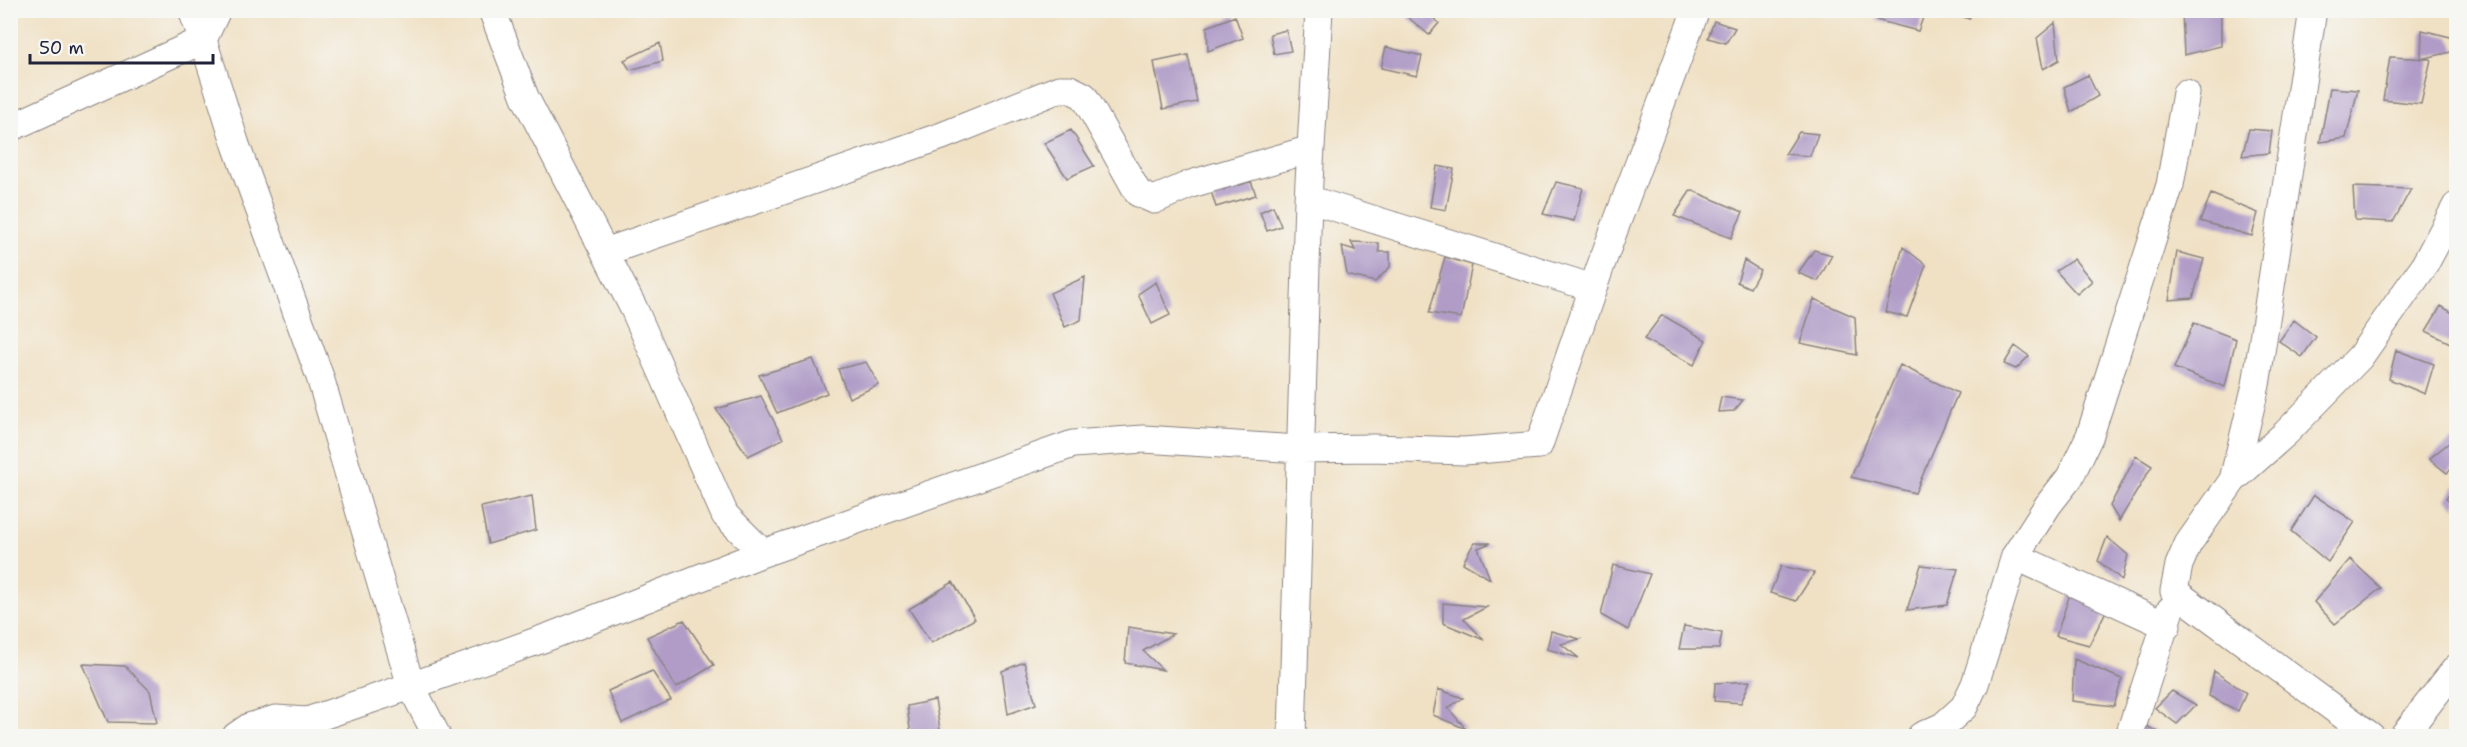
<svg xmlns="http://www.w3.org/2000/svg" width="2467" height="747" font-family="'Shantell Sans',sans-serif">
	<rect width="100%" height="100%" fill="#f6f6f2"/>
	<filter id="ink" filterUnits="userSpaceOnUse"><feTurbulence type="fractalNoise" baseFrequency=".0167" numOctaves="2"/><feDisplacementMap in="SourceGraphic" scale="12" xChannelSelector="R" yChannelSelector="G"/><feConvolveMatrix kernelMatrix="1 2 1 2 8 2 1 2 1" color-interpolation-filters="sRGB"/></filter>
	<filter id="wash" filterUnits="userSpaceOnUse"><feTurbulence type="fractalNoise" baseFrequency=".008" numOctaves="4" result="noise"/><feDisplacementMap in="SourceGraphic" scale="24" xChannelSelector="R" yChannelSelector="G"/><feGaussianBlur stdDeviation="1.35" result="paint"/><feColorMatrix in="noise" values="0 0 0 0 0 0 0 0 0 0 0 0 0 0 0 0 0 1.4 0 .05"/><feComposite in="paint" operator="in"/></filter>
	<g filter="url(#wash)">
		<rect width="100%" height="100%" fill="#f0e1c5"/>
		<g id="blocks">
			<path fill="#b09cc7" d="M 1407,10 L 1424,10 L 1439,23 L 1429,35 L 1404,14 Z
				M 1881,10 L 1926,10 L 1918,31 L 1876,20 Z
				M 1953,10 L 1973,10 L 1969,19 L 1953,13 Z
				M 2032,10 L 2052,10 L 2053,11 L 2035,17 Z
				M 2182,10 L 2221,10 L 2221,46 L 2184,55 Z
				M 1235,16 L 1243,38 L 1208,51 L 1207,27 Z
				M 1714,21 L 1735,28 L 1726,43 L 1708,38 Z
				M 2055,23 L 2059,60 L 2043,69 L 2037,38 Z
				M 1286,30 L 1291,51 L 1274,54 L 1270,34 Z
				M 2422,30 L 2450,37 L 2455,51 L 2421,59 Z
				M 660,43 L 663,61 L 630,70 L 624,60 Z
				M 1386,47 L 1422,56 L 1417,76 L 1381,68 Z
				M 1188,55 L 1197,102 L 1163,109 L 1154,62 Z
				M 2390,57 L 2431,59 L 2421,104 L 2383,100 Z
				M 2088,75 L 2098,96 L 2071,112 L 2064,87 Z
				M 2330,88 L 2358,90 L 2346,138 L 2320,142 Z
				M 2249,129 L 2272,131 L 2269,153 L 2242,156 Z
				M 1071,130 L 1094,166 L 1067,178 L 1044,143 Z
				M 1799,132 L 1818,134 L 1810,156 L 1785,154 Z
				M 1437,166 L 1454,169 L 1446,210 L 1430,207 Z
				M 1235,178 L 1240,185 L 1251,181 L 1256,195 L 1216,207 L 1209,185 L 1224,190 Z
				M 1556,182 L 1583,188 L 1574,221 L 1543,214 Z
				M 2353,187 L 2411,189 L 2393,222 L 2355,220 Z
				M 1691,190 L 1743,212 L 1731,238 L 1674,216 Z
				M 2211,194 L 2258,213 L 2252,236 L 2200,221 Z
				M 1273,206 L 1281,226 L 1267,231 L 1260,212 Z
				M 1351,242 L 1379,243 L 1379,252 L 1390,252 L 1390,267 L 1375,282 L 1347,275 L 1342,246 L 1355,250 Z
				M 1903,247 L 1926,265 L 1907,317 L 1885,312 Z
				M 1814,250 L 1832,255 L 1818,281 L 1798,273 Z
				M 2177,252 L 2204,259 L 2193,298 L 2169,300 Z
				M 1445,257 L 1472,265 L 1461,318 L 1429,313 Z
				M 2074,259 L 2092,281 L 2077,294 L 2056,271 Z
				M 1744,260 L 1760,270 L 1750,288 L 1737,282 Z
				M 1085,277 L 1081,320 L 1065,327 L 1050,293 Z
				M 1156,282 L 1170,315 L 1152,324 L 1138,294 Z
				M 1814,299 L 1855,317 L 1857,355 L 1800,343 Z
				M 2441,306 L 2456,315 L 2456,346 L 2426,331 Z
				M 1662,315 L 1706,340 L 1694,365 L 1644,339 Z
				M 2294,320 L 2316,337 L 2302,357 L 2279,341 Z
				M 2194,323 L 2236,339 L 2225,387 L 2174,368 Z
				M 2015,346 L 2029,356 L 2016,369 L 2004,364 Z
				M 2396,350 L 2434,364 L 2425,394 L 2389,379 Z
				M 813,359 L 827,393 L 777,413 L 759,375 Z
				M 866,362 L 879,385 L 849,398 L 838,369 Z
				M 1900,365 L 1958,393 L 1915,493 L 1851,477 Z
				M 761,396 L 783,439 L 748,456 L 716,409 Z
				M 1721,397 L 1743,400 L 1734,411 L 1718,412 Z
				M 2456,437 L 2456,465 L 2447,473 L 2429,459 Z
				M 2136,456 L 2152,466 L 2119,521 L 2110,506 Z
				M 2456,484 L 2456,508 L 2446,499 Z
				M 2314,495 L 2355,522 L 2328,562 L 2291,531 Z
				M 532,496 L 536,530 L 488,544 L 481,507 Z
				M 2107,537 L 2128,555 L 2122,580 L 2098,561 Z
				M 1474,543 L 1491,543 L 1478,548 L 1490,579 L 1463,563 Z
				M 2350,559 L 2381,588 L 2335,624 L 2314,602 Z
				M 1613,565 L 1650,574 L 1628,630 L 1601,615 Z
				M 1921,565 L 1958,569 L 1947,605 L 1907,610 Z
				M 1781,566 L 1814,573 L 1796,601 L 1770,593 Z
				M 953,582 L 975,619 L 931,643 L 909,609 Z
				M 2070,594 L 2111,601 L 2089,645 L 2056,636 Z
				M 1443,603 L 1487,607 L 1464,619 L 1484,640 L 1443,623 Z
				M 684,620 L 714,665 L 676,688 L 647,637 Z
				M 1684,626 L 1722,633 L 1719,649 L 1679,649 Z
				M 1128,627 L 1173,634 L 1143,651 L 1163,670 L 1125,663 Z
				M 1551,631 L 1580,639 L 1561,644 L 1579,658 L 1547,649 Z
				M 2074,659 L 2122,679 L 2114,706 L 2072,701 Z
				M 1024,662 L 1036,704 L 1008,714 L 1002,671 Z
				M 83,664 L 125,666 L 150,691 L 157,723 L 108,722 Z
				M 652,671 L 671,700 L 622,723 L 608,691 Z
				M 2214,671 L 2246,693 L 2238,711 L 2209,696 Z
				M 1750,681 L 1741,703 L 1714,701 L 1715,683 Z
				M 1438,689 L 1463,698 L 1448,708 L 1466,729 L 1433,715 Z
				M 2172,691 L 2196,705 L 2177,724 L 2155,708 Z
				M 935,700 L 941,736 L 911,736 L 907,706 Z
				M 2135,720 L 2165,736 L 2132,736 Z"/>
		</g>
	</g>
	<g filter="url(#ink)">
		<use href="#blocks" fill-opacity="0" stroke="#898280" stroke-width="1.5"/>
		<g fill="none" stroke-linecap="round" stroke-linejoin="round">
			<defs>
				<path id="street" d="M 217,10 L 203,40 L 236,145 L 320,377 L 411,686 L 437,736
					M 492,10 L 525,97 L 634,309 L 725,515 L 763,553
					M 2313,10 L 2256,385 L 2233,480 L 2188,544 L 2179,565 L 2174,591 L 2371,736
					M 10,128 L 203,40 L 192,10
					M 1308,199 L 1593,288
					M 605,252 L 942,136 L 1059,89 L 1070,89 L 1084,96 L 1138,193 L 1154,200 L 1191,184 L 1311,149
					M 2233,480 L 2286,433 L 2360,357 L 2424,266 L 2456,206
					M 2015,556 L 2167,626
					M 236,736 L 249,727 L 276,719 L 307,721 L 411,686 L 548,637 L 763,553 L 1073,444 L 1144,439 L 1299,449 L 1373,448 L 1464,451 L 1539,445 L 1601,265 L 1696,10
					M 1292,736 L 1308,199 L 1319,10
					M 1921,736 L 1943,726 L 1964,707 L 1975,684 L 2015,556 L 2048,505 L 2070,477 L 2090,435 L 2170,185 L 2186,93
					M 2129,736 L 2170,610
					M 2403,736 L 2456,668"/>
			</defs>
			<use href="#street" stroke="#898280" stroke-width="29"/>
			<use href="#street" stroke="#fff" stroke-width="27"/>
		</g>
	</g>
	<rect width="2467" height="747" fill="none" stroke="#f6f6f2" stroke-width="36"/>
	<path d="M30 54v9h183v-9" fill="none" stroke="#22223b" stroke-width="3"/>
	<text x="39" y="54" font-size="18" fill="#22223b" stroke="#f6f6f2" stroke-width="4.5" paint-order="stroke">50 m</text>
</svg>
